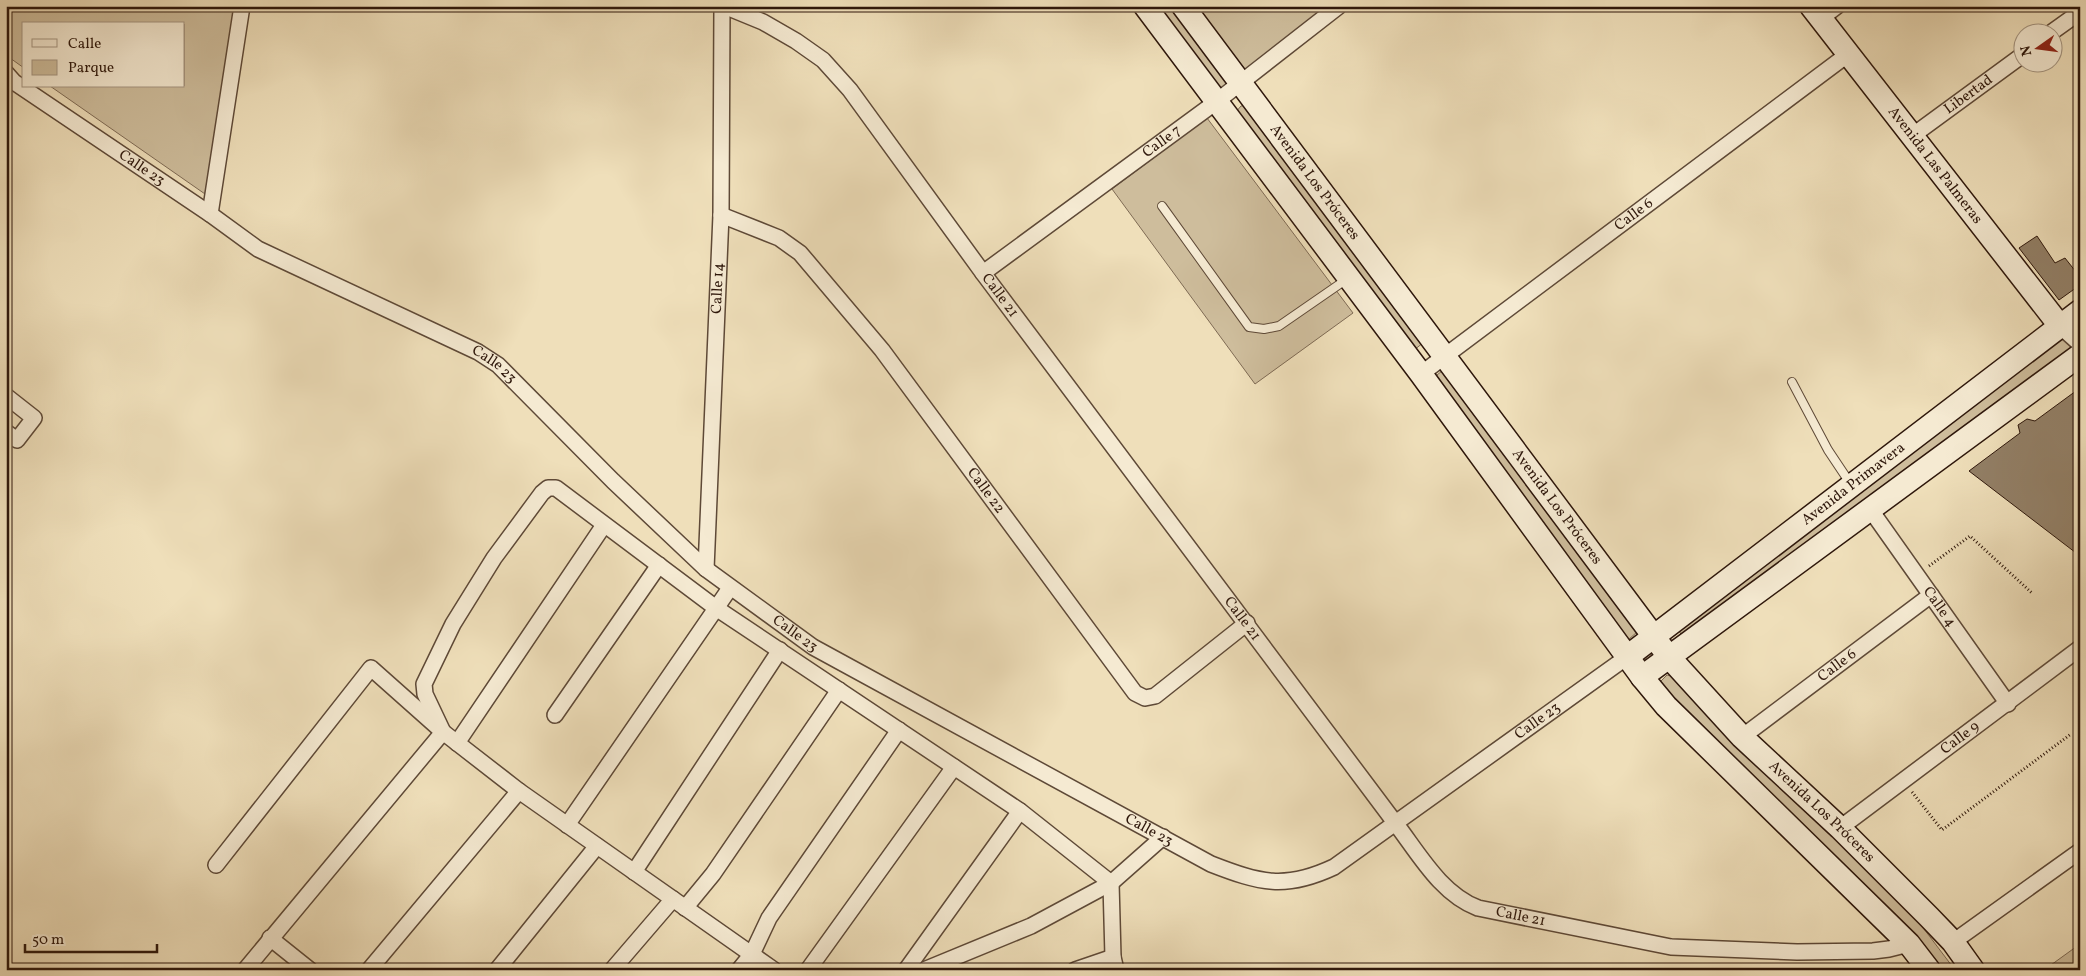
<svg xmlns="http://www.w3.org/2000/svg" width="2086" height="976" font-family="Vollkorn,serif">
	<rect width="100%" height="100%" fill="#efdfba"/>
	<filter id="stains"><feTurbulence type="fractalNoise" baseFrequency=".004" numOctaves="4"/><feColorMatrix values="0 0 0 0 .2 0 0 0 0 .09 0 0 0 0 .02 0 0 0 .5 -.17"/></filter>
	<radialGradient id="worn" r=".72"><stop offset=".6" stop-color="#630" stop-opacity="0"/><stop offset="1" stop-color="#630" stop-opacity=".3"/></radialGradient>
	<path fill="#cebd9c" stroke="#7e6a54" d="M 6,6 L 236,6 L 205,194 L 50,86 L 184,86 L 184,24 L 24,24 L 24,68 L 10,58 L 6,50 Z
		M 1153,6 L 1175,6 L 1229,83 L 1221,90 Z
		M 1193,6 L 1326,6 L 1241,73 Z
		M 1247,105 L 1424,342 L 1413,351 L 1235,113 L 1241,106 Z
		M 1207,118 L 1353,313 L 1255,384 L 1112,189 Z
		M 2080,325 L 2080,342 L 1683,638 L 1677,627 Z
		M 1442,371 L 1637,632 L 1628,640 L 1437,384 L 1437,375 Z
		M 1667,675 L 1674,677 L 1921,925 L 1955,970 L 1932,970 L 1661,688 L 1660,682 Z
		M 2080,944 L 2080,970 L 2044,970 Z"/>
	<path fill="#927f66" stroke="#2e170b" d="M 2037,236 L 2055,263 L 2065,258 L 2080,277 L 2080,285 L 2059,300 L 2019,248 Z
		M 2080,388 L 2080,556 L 1969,471 L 2020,433 L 2018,425 L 2027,419 L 2035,421 Z"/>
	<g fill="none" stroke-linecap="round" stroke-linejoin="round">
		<defs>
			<path id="lane" d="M 1162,206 L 1249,327 L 1264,329 L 1279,326 L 1347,279
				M 1792,382 L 1828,450 L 1850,483"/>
			<g id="street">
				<path id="s1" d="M 724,6 L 763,22 L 796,41 L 823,60 L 850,90 L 983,273 L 1396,824 C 1419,854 1441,894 1478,908 L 1671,947 L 1797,952 L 1873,951 L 1889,949 L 1909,944"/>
				<path d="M 1820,19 L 1837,6"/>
				<path d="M 2052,32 L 2080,12"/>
				<path id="s2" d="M 6,73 L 14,82 L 210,214 L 258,249 L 478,352 L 498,365 L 613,481 L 706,569 L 813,647 L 1211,864 C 1260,883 1285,890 1334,867 L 1627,657"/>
				<path id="s3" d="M 1912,136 L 2024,54"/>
				<path d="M 210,214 L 242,6"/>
				<path id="s4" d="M 721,215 L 779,238 L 800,253 L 882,350 L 1135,693 L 1145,698 L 1155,696 L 1247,623"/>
				<path id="s5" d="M 983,273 L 1216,102 L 1339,6"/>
				<path d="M 2060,326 L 2080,344"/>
				<path id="s6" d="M 1421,374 L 1847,55"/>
				<path d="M 6,396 L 34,418 L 17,440 L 6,432"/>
				<path id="s7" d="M 1870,509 L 2008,704"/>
				<path id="s8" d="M 706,569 L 721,215 L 722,6"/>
				<path d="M 555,715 L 659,565"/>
				<path id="s9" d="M 1742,737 L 1931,595"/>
				<path d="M 457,743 L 604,525"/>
				<path d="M 567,825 L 730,588"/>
				<path id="s10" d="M 1840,828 L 2080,648"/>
				<path d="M 216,865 L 371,668 L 443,732 L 519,791 L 774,970"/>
				<path d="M 634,872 L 780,650"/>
				<path d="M 685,908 L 713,874 L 839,690"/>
				<path d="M 270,938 L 310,970"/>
				<path d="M 1953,942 L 2080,851"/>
				<path d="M 245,970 L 443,732 L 425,694 L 424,684 L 453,624 L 494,558 L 542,493 L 548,488 L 556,488 L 716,608 L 1020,811 L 1111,883 L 1113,957 L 1116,970"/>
				<path d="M 369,970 L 519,791"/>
				<path d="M 497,970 L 597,846"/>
				<path d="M 612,970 L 673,899"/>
				<path d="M 739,970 L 752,954 L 769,918 L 899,730"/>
				<path d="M 808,970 L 954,767"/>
				<path d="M 906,970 L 1020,811"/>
				<path d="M 924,970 L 1031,926 L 1111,883 L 1163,837"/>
				<path d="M 1075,970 L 1113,957"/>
			</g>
			<g id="secondary">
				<path d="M 1145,6 L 1421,374 L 1642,677 L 1666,706 L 1909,944 L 1929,970"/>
				<path id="s11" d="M 1183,6 L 1669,657 L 1742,737 L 1840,828 L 1929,917 L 1953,942 L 1973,970"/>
				<path id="s12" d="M 1811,6 L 2060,326"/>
				<path id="s13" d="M 1627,657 L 2080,311"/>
				<path d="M 1642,677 L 2080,355"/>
			</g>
		</defs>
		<use href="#lane" stroke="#5e4937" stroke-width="10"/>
		<use href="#street" stroke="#5e4937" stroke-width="18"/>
		<use href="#secondary" stroke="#2e170b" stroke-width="25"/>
		<path stroke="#2e170b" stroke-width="3" stroke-dasharray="1 2.5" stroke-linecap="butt" d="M 1929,566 L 1970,536 L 2033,594
			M 1912,792 L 1942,830 L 2071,734"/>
		<use href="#lane" stroke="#f5ead2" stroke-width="8"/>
		<use href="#street" stroke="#f5ead2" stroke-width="15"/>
		<use href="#secondary" stroke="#f5ead2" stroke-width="22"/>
	</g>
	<g text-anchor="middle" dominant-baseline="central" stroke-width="4" stroke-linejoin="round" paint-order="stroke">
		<g font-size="15" fill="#2e170b" stroke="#f5ead2">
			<text stroke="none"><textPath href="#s3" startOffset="70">Libertad</textPath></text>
			<text stroke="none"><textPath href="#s5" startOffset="222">Calle 7</textPath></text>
			<text stroke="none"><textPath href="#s12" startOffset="202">Avenida Las Palmeras</textPath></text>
			<text stroke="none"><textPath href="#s2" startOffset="166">Calle 23</textPath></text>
			<text stroke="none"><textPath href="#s11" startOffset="220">Avenida Los Próceres</textPath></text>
			<text stroke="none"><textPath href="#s6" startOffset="266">Calle 6</textPath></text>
			<text stroke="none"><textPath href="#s8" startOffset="281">Calle 14</textPath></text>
			<text stroke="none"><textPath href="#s1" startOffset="408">Calle 21</textPath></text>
			<text stroke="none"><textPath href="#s2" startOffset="571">Calle 23</textPath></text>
			<text stroke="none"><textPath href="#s13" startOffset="285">Avenida Primavera</textPath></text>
			<text stroke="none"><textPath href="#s4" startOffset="390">Calle 22</textPath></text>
			<text stroke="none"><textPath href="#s11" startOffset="625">Avenida Los Próceres</textPath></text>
			<text stroke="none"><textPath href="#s7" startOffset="120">Calle 4</textPath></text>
			<text stroke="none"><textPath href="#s1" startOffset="812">Calle 21</textPath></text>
			<text stroke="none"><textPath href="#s2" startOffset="976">Calle 23</textPath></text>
			<text stroke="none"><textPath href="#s9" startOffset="119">Calle 6</textPath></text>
			<text stroke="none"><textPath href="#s2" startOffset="1830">Calle 23</textPath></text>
			<text stroke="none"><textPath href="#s10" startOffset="150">Calle 9</textPath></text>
			<text stroke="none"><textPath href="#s11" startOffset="1030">Avenida Los Próceres</textPath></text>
			<text stroke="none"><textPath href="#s2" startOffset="1381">Calle 23</textPath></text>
			<text stroke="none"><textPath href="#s1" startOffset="1231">Calle 21</textPath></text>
		</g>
	</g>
	<rect width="2086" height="976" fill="none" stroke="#efdfba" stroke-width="25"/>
	<rect x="8" y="8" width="2071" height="961" fill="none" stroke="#2e170b" stroke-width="2.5"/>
	<rect x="12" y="12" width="2061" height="951" fill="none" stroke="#2e170b"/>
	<rect x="22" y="22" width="162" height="65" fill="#f5ead2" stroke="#a59682"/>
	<rect x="32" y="39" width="25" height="8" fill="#f5ead2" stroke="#a59682"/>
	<text x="68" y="48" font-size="15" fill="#2e170b">Calle</text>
	<rect x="32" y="60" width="25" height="15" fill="#cebd9c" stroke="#a59682"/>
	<text x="68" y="72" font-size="15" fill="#2e170b">Parque</text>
	<g transform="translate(2038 48) rotate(256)"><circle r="24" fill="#f5ead2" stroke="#a59682"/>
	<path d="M0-4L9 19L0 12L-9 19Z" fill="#8f2418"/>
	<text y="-8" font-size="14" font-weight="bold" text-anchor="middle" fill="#2e170b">N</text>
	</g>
	<path d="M25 944v8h132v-8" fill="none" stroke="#2e170b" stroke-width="2.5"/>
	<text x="32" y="944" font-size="15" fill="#2e170b" stroke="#f5ead2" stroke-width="4" paint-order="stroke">50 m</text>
	<rect width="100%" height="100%" filter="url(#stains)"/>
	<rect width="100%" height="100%" fill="url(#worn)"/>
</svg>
